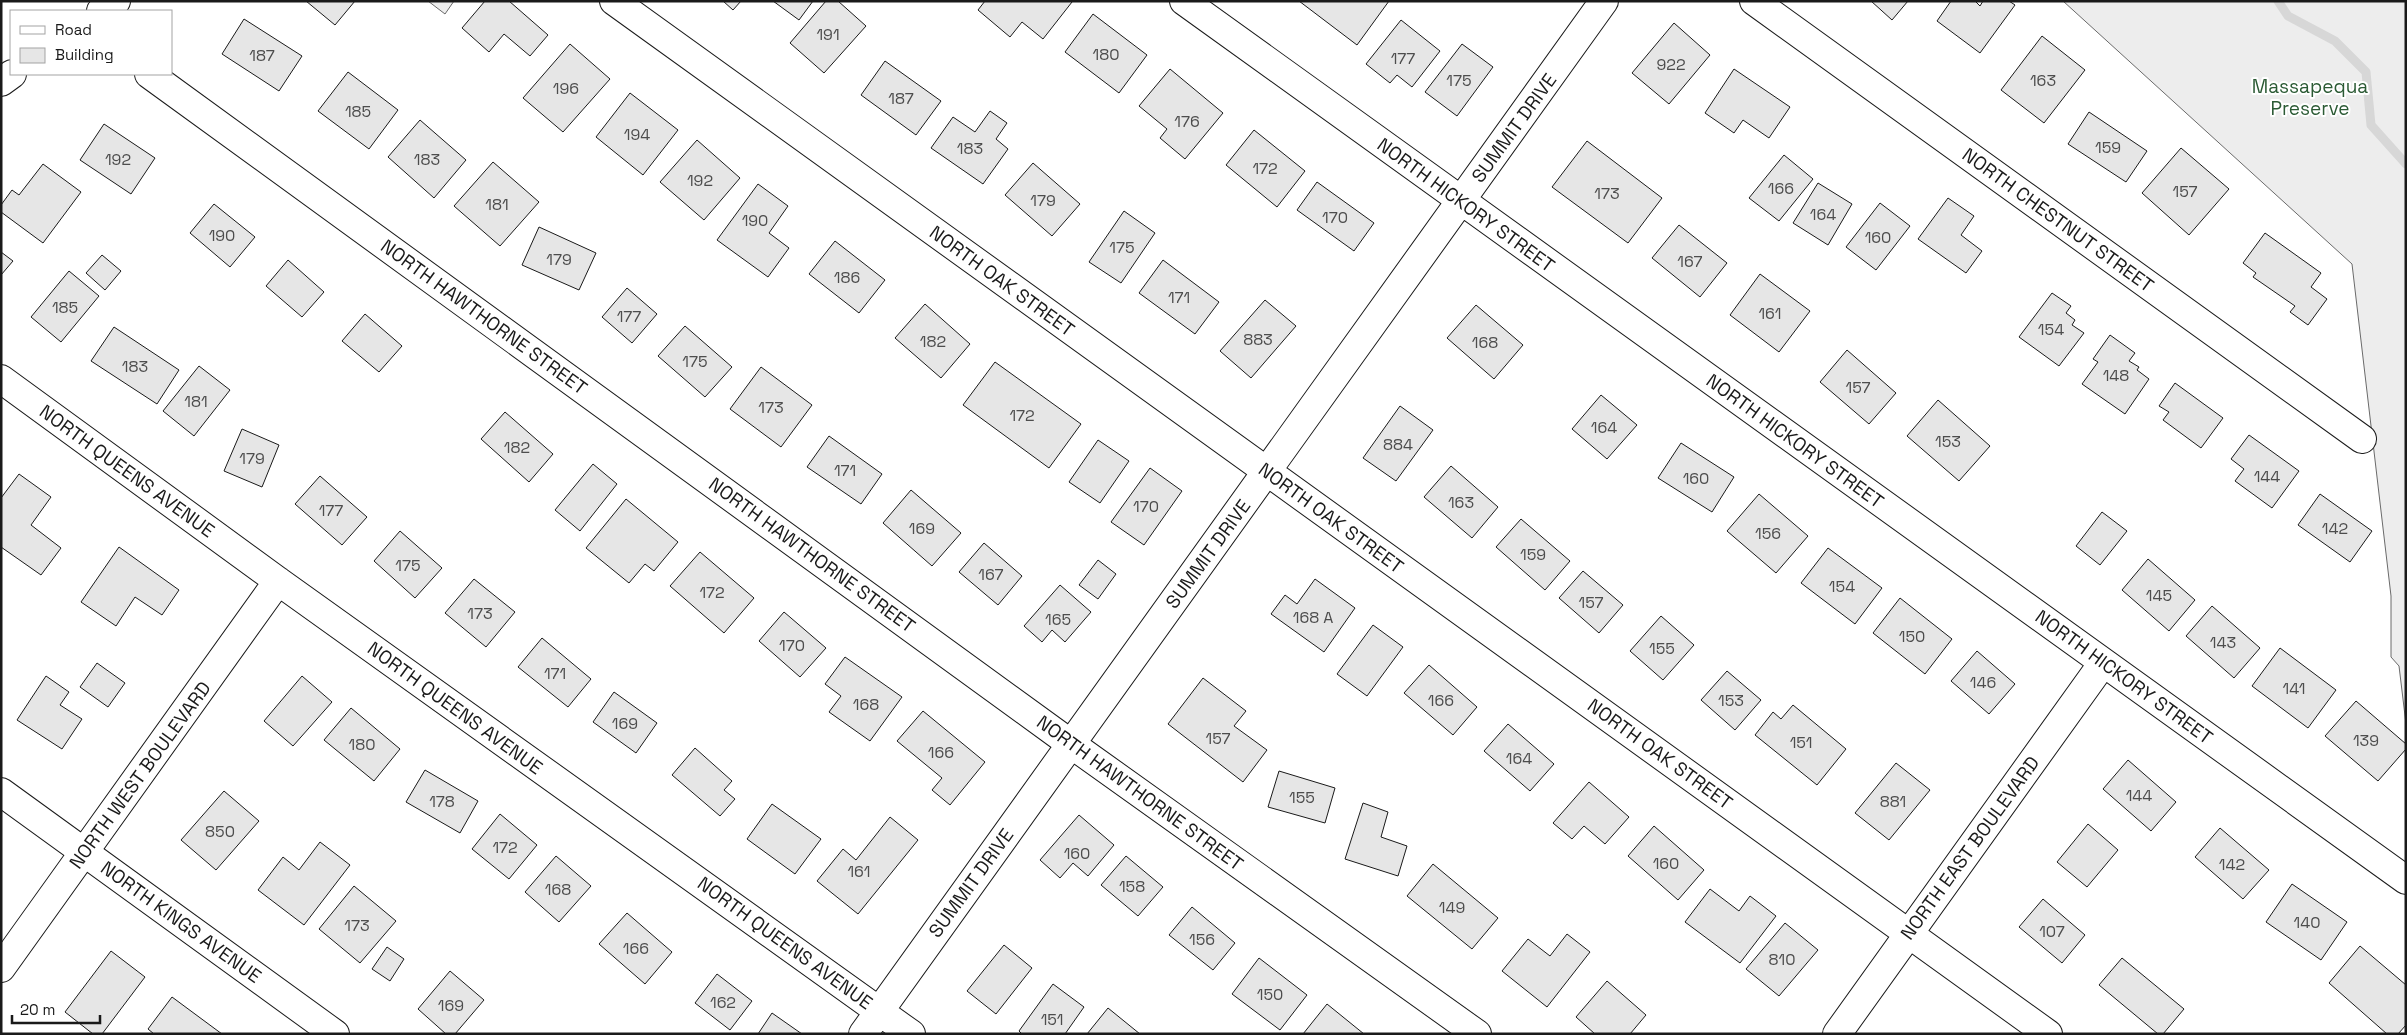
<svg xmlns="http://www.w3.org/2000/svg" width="2407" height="1035" font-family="'Space Grotesk',sans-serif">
	<rect width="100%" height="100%" fill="#fff"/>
	<path fill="#ededed" stroke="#6a6a6a" d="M 428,1 L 454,1 L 445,14 Z
		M 2063,1 L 2406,1 L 2406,724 L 2399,666 L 2391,657 L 2391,596 L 2352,264 Z"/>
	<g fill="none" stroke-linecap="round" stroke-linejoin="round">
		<path stroke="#d7d7d7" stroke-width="9" d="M 2278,1 L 2288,16 L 2335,41 L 2366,72 L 2371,125 L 2406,164"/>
	</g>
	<path fill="#e6e6e6" stroke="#1a1a1a" d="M 306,1 L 355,1 L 335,25 Z
		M 485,1 L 509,1 L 548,35 L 530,56 L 504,34 L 489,52 L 462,28 Z
		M 723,1 L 741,1 L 733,10 Z
		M 773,1 L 813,1 L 799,20 Z
		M 826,1 L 838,1 L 866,26 L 824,73 L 790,43 Z
		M 985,1 L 1071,1 L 1072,2 L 1043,39 L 1022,22 L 1010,37 L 978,10 Z
		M 1299,1 L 1389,1 L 1357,45 Z
		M 1871,1 L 1908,1 L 1892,20 Z
		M 1951,1 L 1975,1 L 1980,6 L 1983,1 L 2009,1 L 2015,5 L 1980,53 L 1937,21 Z
		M 1093,14 L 1147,55 L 1119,93 L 1065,52 Z
		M 244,19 L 302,56 L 279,91 L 222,54 Z
		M 1401,20 L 1440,51 L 1412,87 L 1397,75 L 1390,83 L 1366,64 Z
		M 1674,23 L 1710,55 L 1669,104 L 1632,73 Z
		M 2042,36 L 2085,70 L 2044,123 L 2001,90 Z
		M 570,44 L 610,79 L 563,132 L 523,98 Z
		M 1462,44 L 1493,67 L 1457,116 L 1425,92 Z
		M 885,61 L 941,101 L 916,135 L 861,95 Z
		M 1170,69 L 1223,113 L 1185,159 L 1160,138 L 1167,129 L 1139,106 Z
		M 1734,69 L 1790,107 L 1769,138 L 1743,120 L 1734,133 L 1705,113 Z
		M 348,72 L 398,110 L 369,149 L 318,111 Z
		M 630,93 L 678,130 L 643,175 L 596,137 Z
		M 990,111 L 1007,123 L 996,139 L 1008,149 L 983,184 L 931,148 L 953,117 L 975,132 Z
		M 2089,112 L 2147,151 L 2126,182 L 2068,144 Z
		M 420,120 L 466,160 L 434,198 L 388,157 Z
		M 104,124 L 155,158 L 131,194 L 80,160 Z
		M 1254,130 L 1305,171 L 1277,207 L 1226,165 Z
		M 697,140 L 740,178 L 704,220 L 660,182 Z
		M 1587,141 L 1662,198 L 1628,243 L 1552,187 Z
		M 2181,148 L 2229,189 L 2189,235 L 2142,193 Z
		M 1784,155 L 1813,179 L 1779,221 L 1749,198 Z
		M 493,162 L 539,202 L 500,246 L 454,206 Z
		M 1033,163 L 1080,204 L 1052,236 L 1005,195 Z
		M 43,164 L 81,192 L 43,243 L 1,212 L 1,205 L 12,190 L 19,195 Z
		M 1317,182 L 1374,223 L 1354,251 L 1297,210 Z
		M 1818,183 L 1852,204 L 1828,245 L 1793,223 Z
		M 758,184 L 788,206 L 769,233 L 789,248 L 768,277 L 717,240 Z
		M 1948,198 L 1974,216 L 1961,235 L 1982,251 L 1966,273 L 1918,239 Z
		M 1880,203 L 1910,226 L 1876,270 L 1846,247 Z
		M 214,204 L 255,237 L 230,267 L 190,233 Z
		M 1124,211 L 1155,233 L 1121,283 L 1089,262 Z
		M 1679,225 L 1727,263 L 1700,297 L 1652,258 Z
		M 539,227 L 596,253 L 579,290 L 522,265 Z
		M 2265,233 L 2321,273 L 2311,287 L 2327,299 L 2308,325 L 2290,312 L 2295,306 L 2253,277 L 2256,273 L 2243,263 Z
		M 835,241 L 885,280 L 859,313 L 809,274 Z
		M 1,252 L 13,261 L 1,275 Z
		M 102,255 L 121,271 L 105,290 L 86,273 Z
		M 288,260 L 324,292 L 302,317 L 266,286 Z
		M 1163,260 L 1219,302 L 1195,334 L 1139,293 Z
		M 69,271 L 99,296 L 61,342 L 31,317 Z
		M 1760,274 L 1810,311 L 1779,352 L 1730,315 Z
		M 627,288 L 657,314 L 632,343 L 602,317 Z
		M 2052,293 L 2071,306 L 2066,313 L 2075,320 L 2072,325 L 2084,333 L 2059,366 L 2019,337 Z
		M 1265,300 L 1296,326 L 1251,378 L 1220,351 Z
		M 925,304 L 970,344 L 941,378 L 895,338 Z
		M 1476,305 L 1523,345 L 1494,379 L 1447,338 Z
		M 365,314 L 402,346 L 379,372 L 342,341 Z
		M 685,326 L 732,367 L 705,397 L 658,356 Z
		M 114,327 L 179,370 L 157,404 L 91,361 Z
		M 2110,335 L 2135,353 L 2129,361 L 2139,367 L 2137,370 L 2149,379 L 2125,414 L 2082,384 L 2098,362 L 2093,359 Z
		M 1847,350 L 1896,393 L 1869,424 L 1820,382 Z
		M 995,362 L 1081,424 L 1049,468 L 963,405 Z
		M 199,366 L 230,390 L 194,436 L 163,411 Z
		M 761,367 L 812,405 L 781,447 L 730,409 Z
		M 2175,383 L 2223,418 L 2201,448 L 2163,420 L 2169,412 L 2159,406 Z
		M 1601,395 L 1637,425 L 1607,459 L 1572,429 Z
		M 1938,400 L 1990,446 L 1959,481 L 1907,436 Z
		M 1400,406 L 1433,430 L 1396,481 L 1363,458 Z
		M 505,412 L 553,454 L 529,482 L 481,439 Z
		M 242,429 L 279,445 L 262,487 L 224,471 Z
		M 2249,435 L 2299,471 L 2272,508 L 2235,481 L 2244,469 L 2231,459 Z
		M 829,436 L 882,474 L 861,504 L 807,467 Z
		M 1098,440 L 1129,461 L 1100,503 L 1069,482 Z
		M 1681,443 L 1734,477 L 1712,512 L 1658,478 Z
		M 593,464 L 617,484 L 580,531 L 555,510 Z
		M 1451,466 L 1498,507 L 1472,538 L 1424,497 Z
		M 1150,468 L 1182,491 L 1144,545 L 1111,522 Z
		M 19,474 L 51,497 L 31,525 L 61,548 L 41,575 L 1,547 L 1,498 Z
		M 320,476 L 367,517 L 342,545 L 295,504 Z
		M 911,490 L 961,533 L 932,566 L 883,523 Z
		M 1759,494 L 1808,536 L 1776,573 L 1727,531 Z
		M 2320,494 L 2372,531 L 2350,562 L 2298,525 Z
		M 626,499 L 678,542 L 654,571 L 645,564 L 629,583 L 586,548 Z
		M 2102,512 L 2127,531 L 2100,565 L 2076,546 Z
		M 1521,519 L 1570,561 L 1545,590 L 1496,547 Z
		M 400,531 L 442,568 L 415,598 L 374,561 Z
		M 984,543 L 1022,576 L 998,605 L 959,572 Z
		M 119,547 L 179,590 L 162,615 L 135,597 L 116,626 L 81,602 Z
		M 1828,548 L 1882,588 L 1855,624 L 1801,583 Z
		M 700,552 L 754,598 L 724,633 L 670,586 Z
		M 2148,559 L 2195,600 L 2169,631 L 2122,590 Z
		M 1098,560 L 1116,574 L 1098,599 L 1079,585 Z
		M 1583,571 L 1623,605 L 1599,633 L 1559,598 Z
		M 474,579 L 515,612 L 486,647 L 445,613 Z
		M 1315,579 L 1355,608 L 1324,652 L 1271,614 L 1285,595 L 1297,604 Z
		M 1060,585 L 1091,612 L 1065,642 L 1052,630 L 1042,642 L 1024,626 Z
		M 1900,598 L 1952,639 L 1925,674 L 1873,633 Z
		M 2212,606 L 2260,648 L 2234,678 L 2186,636 Z
		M 784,612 L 826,648 L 800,677 L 759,641 Z
		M 1661,616 L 1694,645 L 1663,680 L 1630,651 Z
		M 1373,625 L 1403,647 L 1367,696 L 1337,674 Z
		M 542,638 L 591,679 L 568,707 L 518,667 Z
		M 2280,648 L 2336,690 L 2308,728 L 2252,686 Z
		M 1977,651 L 2015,684 L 1989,714 L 1951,681 Z
		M 845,657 L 902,697 L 870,741 L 829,712 L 841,696 L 825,684 Z
		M 97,663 L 125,683 L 108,707 L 80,687 Z
		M 1429,665 L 1477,707 L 1453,735 L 1404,693 Z
		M 1727,671 L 1761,700 L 1735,730 L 1701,700 Z
		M 46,676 L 69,692 L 60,705 L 82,719 L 62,749 L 17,720 Z
		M 302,676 L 332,702 L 293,746 L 264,721 Z
		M 1203,678 L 1246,711 L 1234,726 L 1267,750 L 1243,782 L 1168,724 Z
		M 614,692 L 657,723 L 636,753 L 593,722 Z
		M 2356,701 L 2406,744 L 2406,749 L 2378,781 L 2325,736 Z
		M 1793,705 L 1846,749 L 1817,785 L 1755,735 L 1773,712 L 1781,719 Z
		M 351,708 L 400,749 L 374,781 L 324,740 Z
		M 923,711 L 985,762 L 950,805 L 932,790 L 942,778 L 897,741 Z
		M 1508,724 L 1554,764 L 1530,791 L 1484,751 Z
		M 695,748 L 732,781 L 724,790 L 735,799 L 720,816 L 672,775 Z
		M 2128,760 L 2176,802 L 2151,831 L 2103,789 Z
		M 1896,763 L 1930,790 L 1889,840 L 1855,813 Z
		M 425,770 L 478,801 L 460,833 L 406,802 Z
		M 1279,771 L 1335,788 L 1325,823 L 1268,807 Z
		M 1589,782 L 1629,817 L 1605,844 L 1584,826 L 1572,839 L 1553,823 Z
		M 224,791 L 259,821 L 216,870 L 181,840 Z
		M 1363,803 L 1388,812 L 1381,837 L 1407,846 L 1398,876 L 1345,859 Z
		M 772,804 L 821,839 L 795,874 L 747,839 Z
		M 500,814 L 537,845 L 509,879 L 472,849 Z
		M 1079,815 L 1114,845 L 1088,876 L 1073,863 L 1060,878 L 1040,860 Z
		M 890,817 L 918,840 L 858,914 L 817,881 L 843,849 L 856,860 Z
		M 2088,824 L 2118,850 L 2087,887 L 2057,862 Z
		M 1654,826 L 1704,870 L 1678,900 L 1628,856 Z
		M 2220,828 L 2269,870 L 2243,899 L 2195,857 Z
		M 320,842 L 350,865 L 304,925 L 258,890 L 283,857 L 299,870 Z
		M 556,856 L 591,886 L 559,922 L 525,892 Z
		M 1126,856 L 1163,887 L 1138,916 L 1101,885 Z
		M 1433,864 L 1498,918 L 1472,949 L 1407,896 Z
		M 2292,884 L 2347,922 L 2321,960 L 2266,922 Z
		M 354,886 L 396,921 L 360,963 L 319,929 Z
		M 1710,889 L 1739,911 L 1750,896 L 1776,916 L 1740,963 L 1685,922 Z
		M 2043,899 L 2085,935 L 2062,963 L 2019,927 Z
		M 1192,907 L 1235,943 L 1213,970 L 1169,935 Z
		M 627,913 L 672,952 L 645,984 L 599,944 Z
		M 1785,923 L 1818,950 L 1779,996 L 1746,969 Z
		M 1567,934 L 1590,952 L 1547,1007 L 1502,971 L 1528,939 L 1550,956 Z
		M 1004,945 L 1032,968 L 996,1014 L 967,991 Z
		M 2360,946 L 2406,985 L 2406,1025 L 2398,1034 L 2387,1034 L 2329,983 Z
		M 387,947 L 404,959 L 390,981 L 372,969 Z
		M 111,951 L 145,977 L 102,1034 L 93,1034 L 65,1012 Z
		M 1259,958 L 1307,995 L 1280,1030 L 1232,994 Z
		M 2122,958 L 2184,1009 L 2163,1034 L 2158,1034 L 2099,985 Z
		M 450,971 L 484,1000 L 455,1034 L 446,1034 L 418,1009 Z
		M 717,974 L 752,1001 L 730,1030 L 695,1003 Z
		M 1607,981 L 1646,1015 L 1630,1034 L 1595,1034 L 1576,1017 Z
		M 1053,984 L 1084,1007 L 1065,1034 L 1022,1034 L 1019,1031 Z
		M 172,997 L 222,1034 L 154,1034 L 148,1029 Z
		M 1327,1004 L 1364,1034 L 1303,1034 Z
		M 1108,1008 L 1140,1034 L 1087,1034 Z
		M 772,1013 L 802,1034 L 758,1034 Z"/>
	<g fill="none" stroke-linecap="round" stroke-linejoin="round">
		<defs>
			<path id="minor" d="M 614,1 L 2048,1034
				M 1184,1 L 2406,880
				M 1754,1 L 2362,439
				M 149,74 L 1071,744 L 1477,1034
				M 1,379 L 278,581 L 911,1034
				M 1,792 L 335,1034
				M 1,968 L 278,581
				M 863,1034 L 1604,1
				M 1837,1034 L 2103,663"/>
			<path id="major" d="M 101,11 L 116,1
				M 1,82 L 12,74"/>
		</defs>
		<use href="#minor" stroke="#1a1a1a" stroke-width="30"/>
		<use href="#major" stroke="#1a1a1a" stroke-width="30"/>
		<use href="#minor" stroke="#fff" stroke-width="28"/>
		<use href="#major" stroke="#fff" stroke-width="28"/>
	</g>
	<g text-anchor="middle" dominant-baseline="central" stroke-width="4" stroke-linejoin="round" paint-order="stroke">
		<g font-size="16" fill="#4d4d4d">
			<text x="828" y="34">191</text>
			<text x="1106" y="54">180</text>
			<text x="262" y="55">187</text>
			<text x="1403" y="58">177</text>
			<text x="1671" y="64">922</text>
			<text x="1459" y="80">175</text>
			<text x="2043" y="80">163</text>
			<text x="566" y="88">196</text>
			<text x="901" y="98">187</text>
			<text x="358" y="111">185</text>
			<text x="1187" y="121">176</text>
			<text x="637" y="134">194</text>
			<text x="2108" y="147">159</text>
			<text x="970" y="148">183</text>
			<text x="118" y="159">192</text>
			<text x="427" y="159">183</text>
			<text x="1265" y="168">172</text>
			<text x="700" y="180">192</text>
			<text x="1781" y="188">166</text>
			<text x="2185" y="191">157</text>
			<text x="1607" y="193">173</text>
			<text x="1043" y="200">179</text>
			<text x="497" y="204">181</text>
			<text x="1823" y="214">164</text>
			<text x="1335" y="217">170</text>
			<text x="755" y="220">190</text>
			<text x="222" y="235">190</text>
			<text x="1878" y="237">160</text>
			<text x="1122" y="247">175</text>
			<text x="559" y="259">179</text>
			<text x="1690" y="261">167</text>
			<text x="847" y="277">186</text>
			<text x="1179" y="297">171</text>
			<text x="65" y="307">185</text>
			<text x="1770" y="313">161</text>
			<text x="629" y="316">177</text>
			<text x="2051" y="329">154</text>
			<text x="1258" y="339">883</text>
			<text x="933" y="341">182</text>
			<text x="1485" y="342">168</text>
			<text x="695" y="361">175</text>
			<text x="135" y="366">183</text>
			<text x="2116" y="375">148</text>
			<text x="1858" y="387">157</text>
			<text x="196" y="401">181</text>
			<text x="771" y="407">173</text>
			<text x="1022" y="415">172</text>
			<text x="1604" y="427">164</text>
			<text x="1948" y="441">153</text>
			<text x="1398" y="444">884</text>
			<text x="517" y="447">182</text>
			<text x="252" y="458">179</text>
			<text x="845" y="470">171</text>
			<text x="2267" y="476">144</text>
			<text x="1696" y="478">160</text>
			<text x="1461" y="502">163</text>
			<text x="1146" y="506">170</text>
			<text x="331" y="510">177</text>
			<text x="922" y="528">169</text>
			<text x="2335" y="528">142</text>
			<text x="1768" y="533">156</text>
			<text x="1533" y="554">159</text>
			<text x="408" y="565">175</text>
			<text x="991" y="574">167</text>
			<text x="1842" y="586">154</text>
			<text x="712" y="592">172</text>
			<text x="2159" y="595">145</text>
			<text x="1591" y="602">157</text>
			<text x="480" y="613">173</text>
			<text x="1313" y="617">168 A</text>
			<text x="1058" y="619">165</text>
			<text x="1912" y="636">150</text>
			<text x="2223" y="642">143</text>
			<text x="792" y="645">170</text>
			<text x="1662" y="648">155</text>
			<text x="555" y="673">171</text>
			<text x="1983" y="682">146</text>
			<text x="2294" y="688">141</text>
			<text x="1441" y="700">166</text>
			<text x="1731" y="700">153</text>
			<text x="866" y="704">168</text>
			<text x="625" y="723">169</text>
			<text x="1218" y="738">157</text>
			<text x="2366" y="740">139</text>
			<text x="1801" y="742">151</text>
			<text x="362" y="744">180</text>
			<text x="941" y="752">166</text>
			<text x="1519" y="758">164</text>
			<text x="2139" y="795">144</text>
			<text x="1302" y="797">155</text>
			<text x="442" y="801">178</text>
			<text x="1893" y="801">881</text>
			<text x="220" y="831">850</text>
			<text x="505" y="847">172</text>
			<text x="1077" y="853">160</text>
			<text x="1666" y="863">160</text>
			<text x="2232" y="864">142</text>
			<text x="859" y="871">161</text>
			<text x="1132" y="886">158</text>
			<text x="558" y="889">168</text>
			<text x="1452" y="907">149</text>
			<text x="2307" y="922">140</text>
			<text x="357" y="925">173</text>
			<text x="2052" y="931">107</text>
			<text x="1202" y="939">156</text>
			<text x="636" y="948">166</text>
			<text x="1782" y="959">810</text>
			<text x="1270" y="994">150</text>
			<text x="723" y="1002">162</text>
			<text x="451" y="1005">169</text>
			<text x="1052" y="1019">151</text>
		</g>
		<g font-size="19" fill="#2b5a34" stroke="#fff">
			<text x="2310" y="86">Massapequa<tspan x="2310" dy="22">Preserve</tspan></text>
		</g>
		<g font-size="19" fill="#1a1a1a" stroke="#fff">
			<text transform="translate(1514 128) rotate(-54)">SUMMIT DRIVE</text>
			<text transform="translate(1466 205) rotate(36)">NORTH HICKORY STREET</text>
			<text transform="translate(2058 220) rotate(36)">NORTH CHESTNUT STREET</text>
			<text transform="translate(1002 281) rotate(36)">NORTH OAK STREET</text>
			<text transform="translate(484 317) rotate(36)">NORTH HAWTHORNE STREET</text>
			<text transform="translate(1795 441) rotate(36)">NORTH HICKORY STREET</text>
			<text transform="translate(127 471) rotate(36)">NORTH QUEENS AVENUE</text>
			<text transform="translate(1331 518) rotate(36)">NORTH OAK STREET</text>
			<text transform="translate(1208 554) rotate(-54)">SUMMIT DRIVE</text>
			<text transform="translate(812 555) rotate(36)">NORTH HAWTHORNE STREET</text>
			<text transform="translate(2124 677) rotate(36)">NORTH HICKORY STREET</text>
			<text transform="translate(455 708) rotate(36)">NORTH QUEENS AVENUE</text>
			<text transform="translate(1660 754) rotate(36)">NORTH OAK STREET</text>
			<text transform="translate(140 775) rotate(-54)">NORTH WEST BOULEVARD</text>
			<text transform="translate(1140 793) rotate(36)">NORTH HAWTHORNE STREET</text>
			<text transform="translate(1970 848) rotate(-54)">NORTH EAST BOULEVARD</text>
			<text transform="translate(971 883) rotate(-54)">SUMMIT DRIVE</text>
			<text transform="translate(181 922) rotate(36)">NORTH KINGS AVENUE</text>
			<text transform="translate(785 943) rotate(36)">NORTH QUEENS AVENUE</text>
		</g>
	</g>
	<rect width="2407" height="1035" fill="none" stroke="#1a1a1a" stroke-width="5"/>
	<rect x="10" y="10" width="162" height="65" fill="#ffffff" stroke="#a3a3a3"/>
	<rect x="20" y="26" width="25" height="8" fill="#ffffff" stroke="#a3a3a3"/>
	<text x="55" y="35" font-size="15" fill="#1a1a1a">Road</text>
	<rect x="20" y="48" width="25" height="15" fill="#e6e6e6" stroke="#a3a3a3"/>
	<text x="55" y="60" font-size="15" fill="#1a1a1a">Building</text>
	<path d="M12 1015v8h88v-8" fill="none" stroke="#1a1a1a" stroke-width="2.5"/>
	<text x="20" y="1015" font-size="15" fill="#1a1a1a" stroke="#ffffff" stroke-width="4" paint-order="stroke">20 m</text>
</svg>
